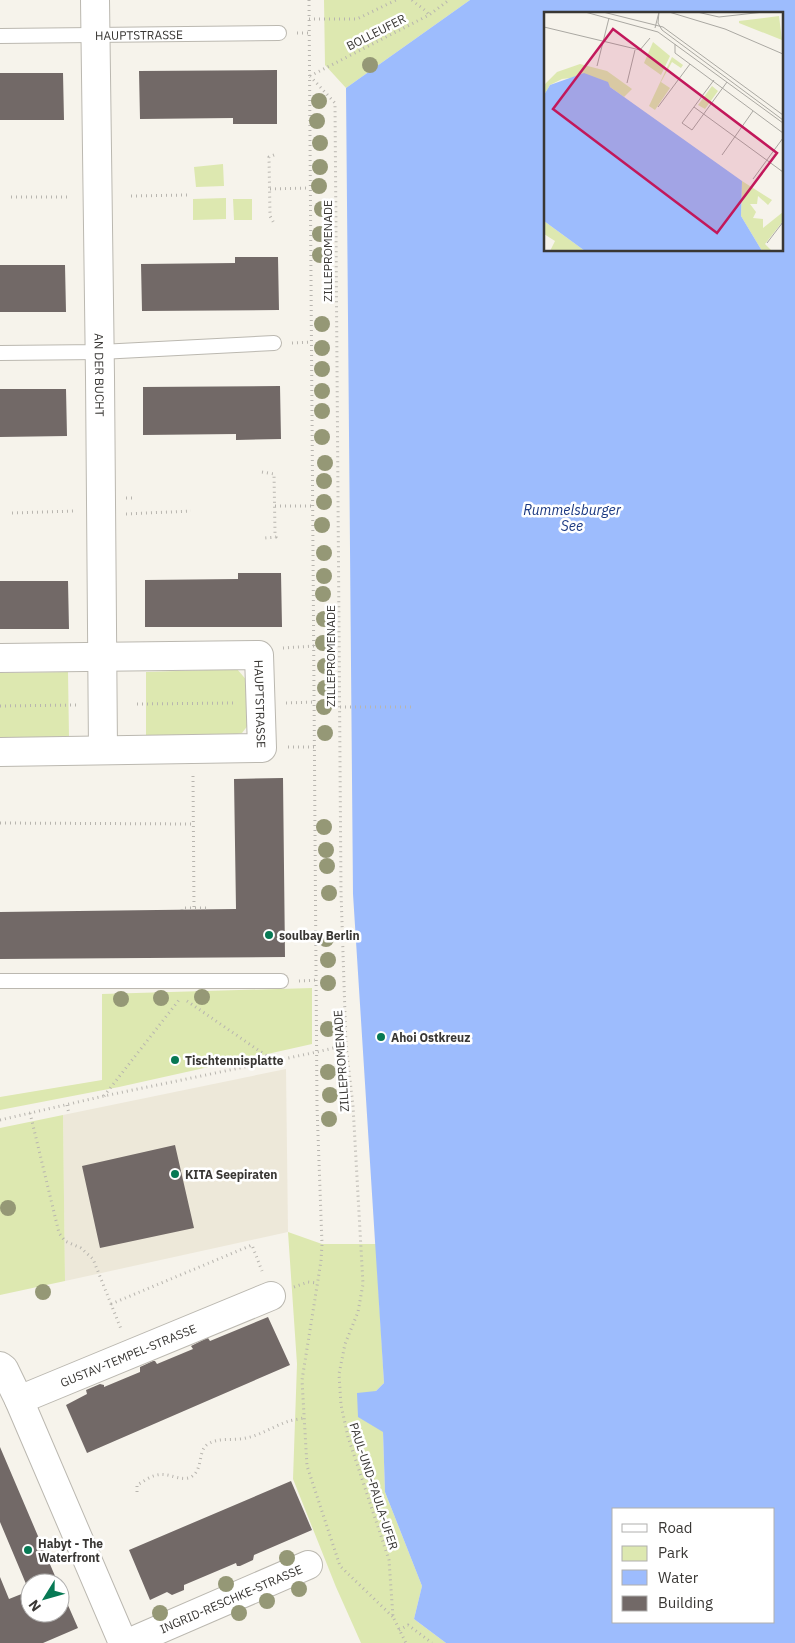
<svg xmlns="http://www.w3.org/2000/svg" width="795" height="1643" font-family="'IBM Plex Sans',sans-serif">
	<rect width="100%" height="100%" fill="#f6f3eb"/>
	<path fill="#ede8d9" d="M 286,1069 L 288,1232 L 65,1281 L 63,1115 Z"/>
	<path fill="#dde8b0" d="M 324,0 L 470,0 L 346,88 L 325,65 Z
		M 223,164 L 224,186 L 196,187 L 194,167 Z
		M 226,198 L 226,219 L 193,220 L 193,199 Z
		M 233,199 L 252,199 L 252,220 L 234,220 Z
		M 237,669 L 249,683 L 249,724 L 242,733 L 232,735 L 146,736 L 146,672 Z
		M 68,672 L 69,737 L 0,737 L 0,673 Z
		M 312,988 L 312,1044 L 119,1087 L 0,1110 L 0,1097 L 102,1080 L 102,994 Z
		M 63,1115 L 65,1281 L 0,1295 L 0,1128 Z
		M 288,1232 L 322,1244 L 376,1244 L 384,1383 L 376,1391 L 383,1432 L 385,1492 L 422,1586 L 414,1619 L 446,1643 L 361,1643 L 336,1587 L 293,1479 L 297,1364 Z"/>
	<path fill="#9dbcfd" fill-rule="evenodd" d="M 470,0 L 795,0 L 795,1643 L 446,1643 L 414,1619 L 422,1586 L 385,1492 L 383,1432 L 358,1417 L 357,1393 L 376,1391 L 384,1383 L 353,894 L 346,88 ZM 545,14 L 781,14 L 781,250 L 545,250 ZM 614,1509 L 774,1509 L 774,1622 L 614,1622 Z"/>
	<path fill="#726967" d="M 277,70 L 277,124 L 233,124 L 233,118 L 140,119 L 139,71 Z
		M 0,73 L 63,73 L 64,120 L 0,120 Z
		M 235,257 L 278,257 L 279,310 L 142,311 L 141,264 L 235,263 Z
		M 0,265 L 65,265 L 66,312 L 0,312 Z
		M 280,386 L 281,439 L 236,440 L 236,434 L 143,435 L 143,387 Z
		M 0,389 L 66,389 L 67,436 L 0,437 Z
		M 238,573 L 281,573 L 282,627 L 145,627 L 145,580 L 238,579 Z
		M 0,581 L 68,581 L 69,629 L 0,629 Z
		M 283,778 L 285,957 L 0,959 L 0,912 L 236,909 L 234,779 Z
		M 175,1145 L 194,1228 L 100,1248 L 82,1166 Z
		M 268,1317 L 290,1365 L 87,1453 L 66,1405 L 87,1394 L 86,1390 L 100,1384 L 104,1385 L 104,1387 L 140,1372 L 140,1367 L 153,1361 L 155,1361 L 157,1364 L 193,1349 L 191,1346 L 205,1339 L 208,1338 L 210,1341 Z
		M 0,1447 L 58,1583 L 30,1583 L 30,1613 L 60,1613 L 60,1587 L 78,1628 L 43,1643 L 0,1643 L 0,1577 L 9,1599 L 29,1591 L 0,1522 Z
		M 291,1481 L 312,1530 L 254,1555 L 253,1560 L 240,1566 L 237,1566 L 236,1563 L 184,1585 L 184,1590 L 172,1595 L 167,1592 L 150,1600 L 129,1550 Z"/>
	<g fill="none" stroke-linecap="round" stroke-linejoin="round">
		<defs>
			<g id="service">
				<path id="s1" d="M 0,36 L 279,33"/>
				<path d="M 0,353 L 100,352 L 274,343"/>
				<path d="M 0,981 L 281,981"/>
			</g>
			<g id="minor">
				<path id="s2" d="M 95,0 L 100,377 L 103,750"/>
				<path id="s3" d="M 0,658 L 259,655 L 262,748 L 0,752"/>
				<path d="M 0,1366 L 4,1369 L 19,1400 L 123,1643"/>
				<path id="s4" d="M 19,1400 L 271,1296"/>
				<path id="s5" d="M 128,1643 L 308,1565"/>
			</g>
		</defs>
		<use href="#service" stroke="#bbb8b0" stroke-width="16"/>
		<use href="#minor" stroke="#bbb8b0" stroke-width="30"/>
		<path stroke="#b8b5af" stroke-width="3" stroke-dasharray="1 4" stroke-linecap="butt" d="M 309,0 L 317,1107 L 322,1244 L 321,1261 L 302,1380 L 307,1466 L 340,1566 L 393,1617
			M 412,0 C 418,6 424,8 429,15
			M 309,19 L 357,19 L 396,0
			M 297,33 L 309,33
			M 310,76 L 335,103 L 341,892 L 346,1045 L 353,1106 L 363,1284 L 358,1312 L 345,1344 L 339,1374 L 341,1405 L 348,1437 L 389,1560 L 393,1617 L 406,1643
			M 310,76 L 429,15 L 449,0
			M 274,155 L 269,157 L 270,216 L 275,225
			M 270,189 L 310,188
			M 131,196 L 187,195
			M 11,197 L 71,197
			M 292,343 L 311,342
			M 262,472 L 274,474 L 275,533 L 276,537 L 264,538
			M 126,498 L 135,498
			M 275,506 L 313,506
			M 12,513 L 75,511
			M 126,514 L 191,511
			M 283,648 L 314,646
			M 286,703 L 315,702
			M 137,704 L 235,703
			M 0,706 L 77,705
			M 340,707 L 411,707
			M 288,747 L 315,747
			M 193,776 L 194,908
			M 0,823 L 193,824
			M 182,910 L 182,908 L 206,908 L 206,910
			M 299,981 L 317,980
			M 187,1001 L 274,1061
			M 104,1096 L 179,1000
			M 67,1105 L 69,1114
			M 30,1113 L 59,1233 L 65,1241 L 81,1248 L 93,1259 L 121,1329
			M 0,1120 L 104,1096 L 317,1052 L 346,1045
			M 294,1287 L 308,1282 L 317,1283
			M 111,1304 L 252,1245 L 262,1271
			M 137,1492 L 137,1485 C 143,1482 150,1476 157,1475 C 169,1472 180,1482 191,1477 C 204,1469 197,1451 208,1444 C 219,1437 234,1441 246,1438 C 261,1435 274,1426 289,1421 C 293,1420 299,1419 304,1418
			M 399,1630 L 408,1625 L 432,1643"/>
		<use href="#service" stroke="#fff" stroke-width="14"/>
		<use href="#minor" stroke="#fff" stroke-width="28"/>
	</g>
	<g fill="#959876">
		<circle cx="370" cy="65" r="8"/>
		<circle cx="319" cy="101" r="8"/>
		<circle cx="317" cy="121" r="8"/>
		<circle cx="320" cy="143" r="8"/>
		<circle cx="320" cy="167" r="8"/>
		<circle cx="319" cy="186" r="8"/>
		<circle cx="322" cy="209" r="8"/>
		<circle cx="320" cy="234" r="8"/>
		<circle cx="320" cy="255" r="8"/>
		<circle cx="322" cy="324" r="8"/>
		<circle cx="322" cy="348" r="8"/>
		<circle cx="322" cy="369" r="8"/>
		<circle cx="322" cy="391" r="8"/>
		<circle cx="322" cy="411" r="8"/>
		<circle cx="322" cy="437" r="8"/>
		<circle cx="325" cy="463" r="8"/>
		<circle cx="324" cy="481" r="8"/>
		<circle cx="324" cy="502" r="8"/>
		<circle cx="322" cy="525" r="8"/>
		<circle cx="324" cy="553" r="8"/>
		<circle cx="324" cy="576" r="8"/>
		<circle cx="323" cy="594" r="8"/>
		<circle cx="324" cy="619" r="8"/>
		<circle cx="323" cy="643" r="8"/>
		<circle cx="325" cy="666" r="8"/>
		<circle cx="325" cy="688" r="8"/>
		<circle cx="324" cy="707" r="8"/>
		<circle cx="325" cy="733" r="8"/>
		<circle cx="324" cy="827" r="8"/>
		<circle cx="326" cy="850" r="8"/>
		<circle cx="327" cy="866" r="8"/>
		<circle cx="329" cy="893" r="8"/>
		<circle cx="326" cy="939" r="8"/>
		<circle cx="328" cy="960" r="8"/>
		<circle cx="328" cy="983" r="8"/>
		<circle cx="202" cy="997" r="8"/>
		<circle cx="161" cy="998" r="8"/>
		<circle cx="121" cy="999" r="8"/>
		<circle cx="328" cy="1029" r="8"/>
		<circle cx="328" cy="1072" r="8"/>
		<circle cx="330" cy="1095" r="8"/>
		<circle cx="329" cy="1119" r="8"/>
		<circle cx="8" cy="1208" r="8"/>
		<circle cx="43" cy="1292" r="8"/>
		<circle cx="287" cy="1558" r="8"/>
		<circle cx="226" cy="1584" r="8"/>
		<circle cx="299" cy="1589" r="8"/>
		<circle cx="267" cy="1601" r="8"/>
		<circle cx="160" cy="1613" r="8"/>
		<circle cx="239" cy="1613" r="8"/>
	</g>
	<g fill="#077954" stroke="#fff" stroke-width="2">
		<circle cx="269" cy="935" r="5"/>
		<circle cx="381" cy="1037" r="5"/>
		<circle cx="175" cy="1060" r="5"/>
		<circle cx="175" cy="1174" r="5"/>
		<circle cx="28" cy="1550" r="5"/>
	</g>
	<g text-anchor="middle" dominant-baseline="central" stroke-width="5" stroke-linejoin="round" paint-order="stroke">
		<g font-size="12" fill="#393734" stroke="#fff">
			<text transform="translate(376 32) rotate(-27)">BOLLEUFER</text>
			<text stroke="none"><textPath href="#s1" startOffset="139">HAUPTSTRASSE</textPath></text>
			<text transform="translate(327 251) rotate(-90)">ZILLEPROMENADE</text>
			<text stroke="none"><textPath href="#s2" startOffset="375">AN DER BUCHT</textPath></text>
			<text transform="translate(330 656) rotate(-90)">ZILLEPROMENADE</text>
			<text stroke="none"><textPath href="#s3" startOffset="308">HAUPTSTRASSE</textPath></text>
			<text transform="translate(341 1061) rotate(-94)">ZILLEPROMENADE</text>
			<text stroke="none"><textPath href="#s4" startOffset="118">GUSTAV-TEMPEL-STRASSE</textPath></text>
			<text transform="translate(374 1486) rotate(72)">PAUL-UND-PAULA-UFER</text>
			<text stroke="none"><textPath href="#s5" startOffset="112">INGRID-RESCHKE-STRASSE</textPath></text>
		</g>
		<g font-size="12" font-weight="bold" fill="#393734" stroke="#fff" text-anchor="start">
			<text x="279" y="935">soulbay Berlin</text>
			<text x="391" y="1037">Ahoi Ostkreuz</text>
			<text x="185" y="1060">Tischtennisplatte</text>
			<text x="185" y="1174">KITA Seepiraten</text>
			<text x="38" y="1543">Habyt - The<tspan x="38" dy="14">Waterfront</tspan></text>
		</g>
		<g font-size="14" font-style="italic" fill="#1a3881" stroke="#fff">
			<text x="572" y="510">Rummelsburger<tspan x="572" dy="16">See</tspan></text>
		</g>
	</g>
	<g transform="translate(544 12)">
		<rect width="239" height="239" fill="#f6f3eb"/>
		<path d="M 235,4 L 238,28 L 195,11 L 195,9 ZM 109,30 L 126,44 L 117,63 L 100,51 ZM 128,45 L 139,53 L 137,56 L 128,50 L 117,70 L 126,76 L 111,98 L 105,94 ZM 36,52 L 63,59 L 88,77 L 80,85 L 55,67 L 42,64 L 18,67 L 6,73 L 0,83 L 0,73 L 13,60 ZM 168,74 L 174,79 L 161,97 L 154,93 ZM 198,169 L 228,188 L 224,193 L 214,184 L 213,192 L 206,192 L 212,200 L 209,206 L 219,207 L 219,216 L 239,200 L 239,209 L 221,232 L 228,239 L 218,239 L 197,204 ZM 0,209 L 41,239 L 6,239 L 11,229 L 0,222 Z" fill="#dde8b0"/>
		<path d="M 40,61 L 64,70 L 66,75 L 198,169 L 197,204 L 218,239 L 41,239 L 0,209 L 0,83 L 6,73 Z" fill="#9dbcfd"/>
		<path fill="none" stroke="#aaa8a2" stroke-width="1" d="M 41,0 L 114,20 L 239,111M 59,0 L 119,15 L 239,103M 115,0 L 114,11 L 118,18 L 239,108M 125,0 L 181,17 L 239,42M 153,0 L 175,5 L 220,0M 0,15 L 96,38 L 106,26M 111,16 L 115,0M 131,32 L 131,41 L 239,121M 53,54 L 65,6M 170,68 L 138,111 L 148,118 L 183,70M 83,71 L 91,38M 114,95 L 146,52M 150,95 L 239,160M 178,143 L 209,99M 209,167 L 239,126M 223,231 L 239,210"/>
		<path fill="#c2185b" fill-opacity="0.15" stroke="#c2185b" stroke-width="2.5" d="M 69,17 L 233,141 L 173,221 L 9,97 Z"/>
		<rect width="239" height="239" fill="none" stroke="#393734" stroke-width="2.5"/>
	</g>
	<rect x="612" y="1508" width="162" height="115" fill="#ffffff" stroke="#b0afae"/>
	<rect x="622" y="1524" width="25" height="8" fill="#ffffff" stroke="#b0afae"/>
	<text x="658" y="1533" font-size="15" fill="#393734">Road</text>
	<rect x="622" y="1546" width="25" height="15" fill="#dde8b0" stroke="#b0afae"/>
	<text x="658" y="1558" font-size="15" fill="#393734">Park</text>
	<rect x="622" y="1570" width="25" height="15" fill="#9dbcfd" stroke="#b0afae"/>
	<text x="658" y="1583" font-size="15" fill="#393734">Water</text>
	<rect x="622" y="1596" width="25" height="15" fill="#726967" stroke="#b0afae"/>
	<text x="658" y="1608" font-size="15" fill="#393734">Building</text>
	<g transform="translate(45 1598) rotate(233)"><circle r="24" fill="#ffffff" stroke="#b0afae"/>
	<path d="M0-4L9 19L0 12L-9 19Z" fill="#077954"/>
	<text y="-8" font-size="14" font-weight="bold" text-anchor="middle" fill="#393734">N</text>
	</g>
</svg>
